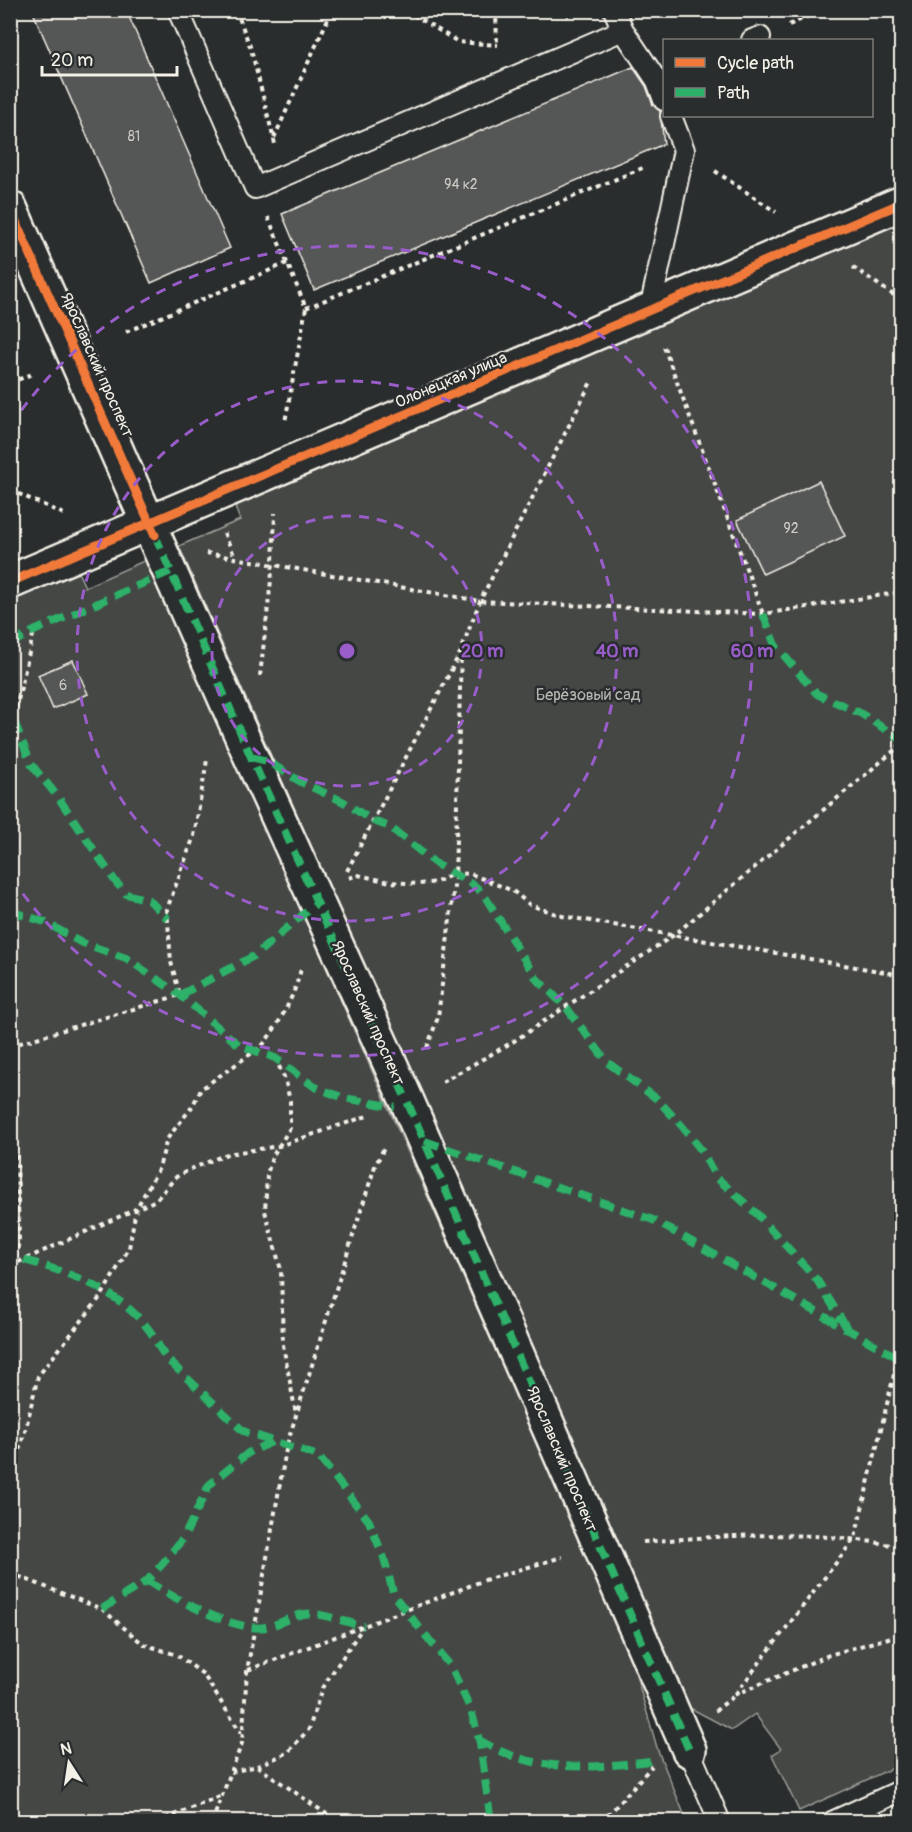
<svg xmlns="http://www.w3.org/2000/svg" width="912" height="1832" font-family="Pangolin,sans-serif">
	<rect width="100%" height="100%" fill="#2a2d2e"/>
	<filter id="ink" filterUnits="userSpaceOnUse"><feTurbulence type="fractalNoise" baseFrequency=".0167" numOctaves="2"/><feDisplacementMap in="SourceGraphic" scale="12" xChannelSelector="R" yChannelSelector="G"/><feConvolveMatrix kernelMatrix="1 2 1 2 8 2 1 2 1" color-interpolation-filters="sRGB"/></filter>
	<g filter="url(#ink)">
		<path fill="#444645" stroke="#9c9c96" stroke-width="1.5" d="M 901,220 L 901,1764 L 799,1811 L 772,1755 L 781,1749 L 755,1714 L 732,1730 L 690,1708 L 179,546 L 240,520 L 233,502 Z
			M 146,560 L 630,1654 L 658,1751 L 687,1821 L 11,1822 L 11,599 L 78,572 L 85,587 Z"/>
		<path fill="#555756" stroke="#f4f1e8" stroke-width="1.5" d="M 32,10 L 126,10 L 230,248 L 151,283 Z
			M 633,67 L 646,86 L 653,105 L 660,111 L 664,144 L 314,290 L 282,214 Z
			M 819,481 L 845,536 L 763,574 L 737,520 Z
			M 73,660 L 88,694 L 53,709 L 38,675 Z"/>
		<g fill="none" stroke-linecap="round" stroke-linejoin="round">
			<defs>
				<path id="lane" d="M 178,10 L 255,188 L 623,30 L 614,10
					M 623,30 L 657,81 L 664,100
					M 752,40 L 760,37
					M 650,310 L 684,150 L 671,116
					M 689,1750 L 720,1822
					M 832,1822 L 902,1790"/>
				<path id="street" d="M 10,208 L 251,757 L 407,1101 L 689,1750
					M 10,582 L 902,203"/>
			</defs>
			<use href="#lane" stroke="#f4f1e8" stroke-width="24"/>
			<use href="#street" stroke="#f4f1e8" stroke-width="38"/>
			<path stroke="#f4f1e8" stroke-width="4" stroke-dasharray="4.5 4.5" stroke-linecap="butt" d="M 236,10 L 251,49 L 275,144
				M 406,10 L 458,42 L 498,45
				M 496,10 L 497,45
				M 560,10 L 569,16
				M 789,25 L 822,10
				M 274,138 L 332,10
				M 715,171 L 776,212
				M 268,217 L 306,308 L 285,422
				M 853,267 L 902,301
				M 306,308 L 645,167
				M 126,332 L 287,263
				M 664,347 L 763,614
				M 10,383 L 32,374
				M 902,408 L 902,422
				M 10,490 L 66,515
				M 224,533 L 235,557
				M 206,553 L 480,601 L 763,614 L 902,592
				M 260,676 L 273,563 L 275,513
				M 10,735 L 34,631
				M 347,871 L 460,653
				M 349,878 L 358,875 L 390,882 L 419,884 L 437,882 L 455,873 L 471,874 L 513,891 L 530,905 L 562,916 L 902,975
				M 10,1046 L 180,995 L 171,962 L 167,909 L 194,836 L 207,760
				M 427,1048 L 438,1017 L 455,878 L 461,650 L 480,601 L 592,380
				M 275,1058 L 285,1079 L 290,1101 L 290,1128 L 272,1157 L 267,1175 L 265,1211 L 281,1270 L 283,1345 L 296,1414
				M 442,1082 L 511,1043 L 674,935 L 902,744
				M 10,1110 L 17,1162 L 19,1240 L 15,1264 L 10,1368
				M 10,1266 L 156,1200 L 176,1177 L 191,1169 L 227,1154 L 279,1146 L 370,1115
				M 10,1464 L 16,1460 L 26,1428 L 38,1376 L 102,1295 L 129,1248 L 136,1209 L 159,1168 L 167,1139 L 192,1107 L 201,1089 L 262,1046 C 280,1023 294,997 301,969
				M 643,1542 C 733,1535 812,1529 902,1547
				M 10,1573 L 102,1609 L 143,1644 L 177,1655 L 203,1674 L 241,1733
				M 248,1670 L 485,1580 L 562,1557
				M 734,1695 L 829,1655 L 902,1634
				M 715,1711 L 734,1696 L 855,1538 L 902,1341
				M 257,1766 L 287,1753 L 309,1729 L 322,1688 L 363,1627
				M 231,1772 L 257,1766 L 338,1822
				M 157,1822 L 220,1796
				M 212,1822 L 242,1743 L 247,1671 L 287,1444 L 375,1166 L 384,1148
				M 602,1822 L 652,1766"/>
			<use href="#lane" stroke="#2a2d2e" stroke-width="20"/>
			<use href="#street" stroke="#2a2d2e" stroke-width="33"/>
			<path stroke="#2db169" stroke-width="8" stroke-dasharray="15 8" stroke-linecap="butt" d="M 155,535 L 251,757 L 407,1101 L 689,1750
				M 763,614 L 775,645 L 817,694 L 860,713 L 902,740
				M 10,644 L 34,631 L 171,571
				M 14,721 L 31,764 L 58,797 L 115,881 L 126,894 L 149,900 L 168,919
				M 251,757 L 267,761 L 301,782 L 344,802 L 373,821 L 390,827 L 436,864 L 475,886 L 484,895 L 536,978 L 566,1007 L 607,1062 L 657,1099 L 682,1126 L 701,1150 L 716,1177 L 758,1215 L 817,1280 L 848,1330
				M 10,911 L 45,922 L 80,942 L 126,958 L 180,995 L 239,1045 L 275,1058 L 315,1087 L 344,1098 L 395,1107
				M 180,995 L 254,956 L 318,902
				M 425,1141 L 653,1220 L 902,1360
				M 24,1260 C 70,1273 114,1288 146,1326 C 155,1336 159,1350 169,1361 L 243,1431 L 318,1456 L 369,1521 L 384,1558 L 394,1596 L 451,1667 L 471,1710 L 480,1743 L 491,1822
				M 147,1581 C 172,1597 236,1633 266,1627 C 284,1624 295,1611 315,1614 C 331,1616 347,1623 364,1626
				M 102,1609 L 147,1581 L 164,1562 L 184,1537 L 209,1485 L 248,1453 L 274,1441
				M 479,1740 C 537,1775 594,1768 658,1760"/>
			<defs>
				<path id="cycleway" d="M 10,208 L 155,535
					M 10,582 L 902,203"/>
			</defs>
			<use href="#cycleway" stroke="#2a2d2e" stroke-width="13"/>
			<use href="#cycleway" stroke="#f17a3a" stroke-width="9"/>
		</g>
	</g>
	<g fill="none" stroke="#995dc9" stroke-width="3" stroke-dasharray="10 8">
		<circle cx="347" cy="651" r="135"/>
		<circle cx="347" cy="651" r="270"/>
		<path d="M11 425A405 405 0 1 1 11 877"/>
	</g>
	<g text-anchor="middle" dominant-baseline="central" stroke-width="5" stroke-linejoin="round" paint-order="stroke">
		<g font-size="14" fill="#cccac4">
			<text x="134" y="136">81</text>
			<text x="461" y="184">94 к2</text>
			<text x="791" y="528">92</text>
			<text x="63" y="685">6</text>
		</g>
		<g font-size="16" fill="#f4f1e8" stroke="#2a2d2e">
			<text transform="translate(97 365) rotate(66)">Ярославский проспект</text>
			<text transform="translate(451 380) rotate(-23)">Олонецкая улица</text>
			<text transform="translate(368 1013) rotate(66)">Ярославский проспект</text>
			<text transform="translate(562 1459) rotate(67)">Ярославский проспект</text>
		</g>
		<g font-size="16" fill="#b6b5af" stroke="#2a2d2e">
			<text x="588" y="695">Берёзовый сад</text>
		</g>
	</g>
	<circle cx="347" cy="651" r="9" fill="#995dc9" stroke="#2a2d2e" stroke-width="3"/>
	<g font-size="18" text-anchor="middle" font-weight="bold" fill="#995dc9" stroke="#2a2d2e" stroke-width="5" stroke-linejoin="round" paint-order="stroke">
		<text x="482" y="657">20 m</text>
		<text x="617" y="657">40 m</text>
		<text x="752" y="657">60 m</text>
	</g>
	<rect width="912" height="1832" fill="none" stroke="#2a2d2e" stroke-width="36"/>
	<rect x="18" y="18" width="876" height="1796" fill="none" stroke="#f4f1e8" stroke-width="2" filter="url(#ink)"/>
	<rect x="663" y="39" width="210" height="78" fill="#2a2d2e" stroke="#7b7b78" stroke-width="1.5"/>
	<rect x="675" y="58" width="30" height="9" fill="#f17a3a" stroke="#7b7b78" stroke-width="1.5"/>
	<text x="717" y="69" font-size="18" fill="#f4f1e8">Cycle path</text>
	<rect x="675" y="88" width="30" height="9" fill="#2db169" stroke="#7b7b78" stroke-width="1.5"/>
	<text x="717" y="99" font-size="18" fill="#f4f1e8">Path</text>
	<g transform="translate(69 1763) rotate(348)" stroke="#2a2d2e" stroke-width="4.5" paint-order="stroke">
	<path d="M0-4.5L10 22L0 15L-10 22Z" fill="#f4f1e8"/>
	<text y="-9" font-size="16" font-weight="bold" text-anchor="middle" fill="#f4f1e8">N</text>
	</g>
	<path d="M42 66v9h135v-9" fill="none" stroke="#f4f1e8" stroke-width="3"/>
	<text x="51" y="66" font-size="18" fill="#f4f1e8" stroke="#2a2d2e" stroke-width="4.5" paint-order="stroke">20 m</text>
</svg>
